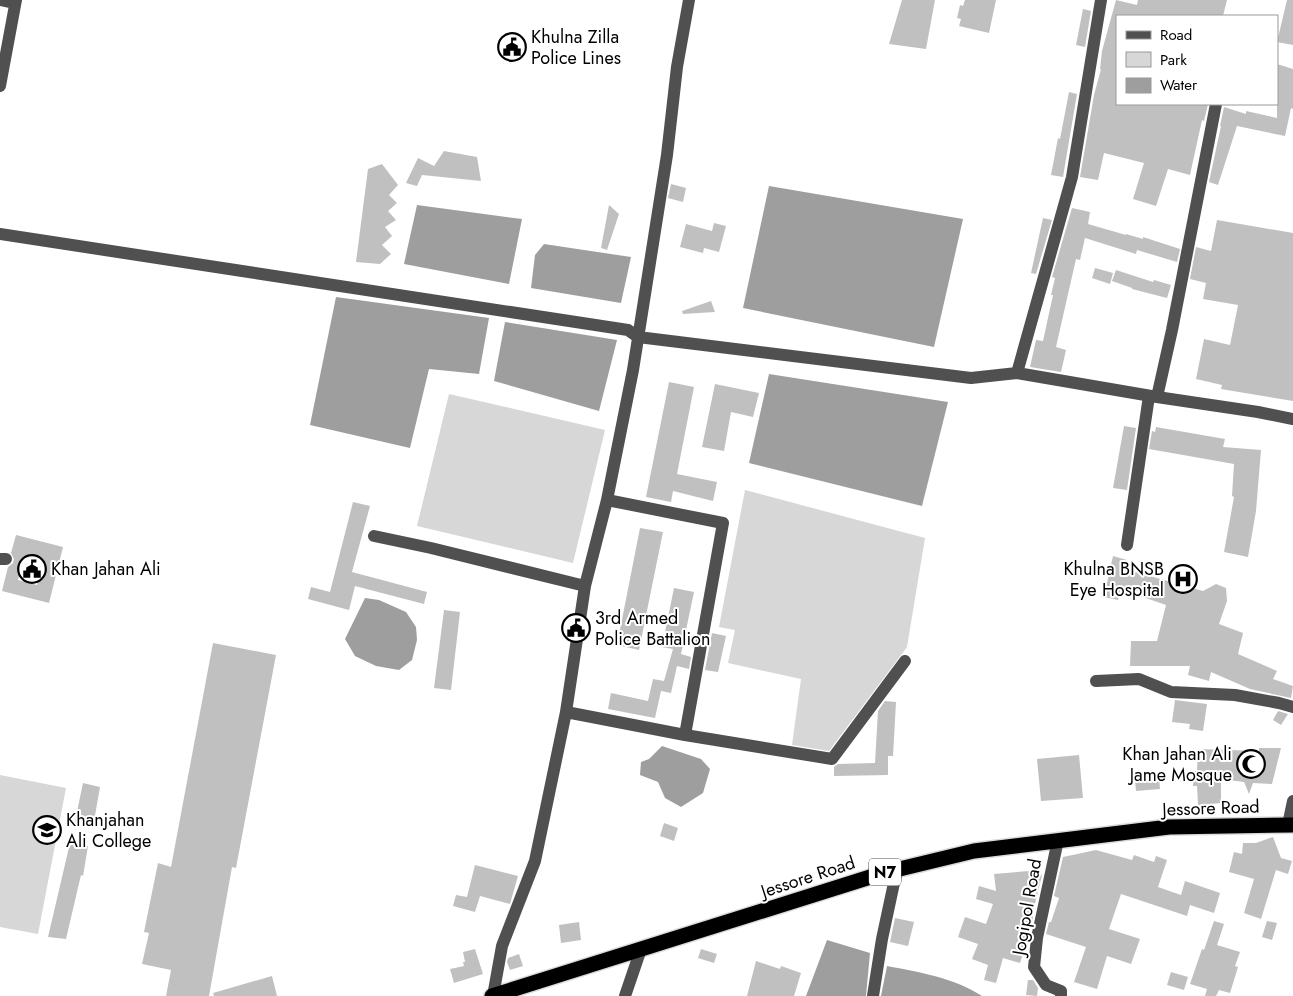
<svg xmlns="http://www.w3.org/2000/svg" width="1293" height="996" font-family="Jost,sans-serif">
	<rect width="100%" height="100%" fill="#fff"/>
	<path fill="#d7d7d7" d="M 449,394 L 605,430 L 573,563 L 417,526 Z
		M 745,490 L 925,538 L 907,647 L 829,751 L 792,745 L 801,679 L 728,663 L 735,630 L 719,627 Z
		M 0,775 L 66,788 L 38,934 L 0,927 Z"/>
	<path fill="#9e9e9e" d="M 769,186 L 963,219 L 934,347 L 743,308 Z
		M 417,205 L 522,219 L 509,284 L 404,264 Z
		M 544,244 L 631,257 L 621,303 L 531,288 L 535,255 Z
		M 336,297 L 489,318 L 479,374 L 429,369 L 410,448 L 310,425 Z
		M 505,322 L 617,340 L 599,411 L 494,381 Z
		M 769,374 L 948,402 L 922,506 L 749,463 Z
		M 365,598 L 379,600 L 406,612 L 416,627 L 417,640 L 412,660 L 399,670 L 376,666 L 355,656 L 345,639 Z
		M 662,746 L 701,759 L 710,769 L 703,793 L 681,807 L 665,798 L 658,782 L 640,775 L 641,762 L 649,759 Z
		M 827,940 L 870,953 L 866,996 L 806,996 Z
		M 887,966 C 920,972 954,978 982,996 L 881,996 Z"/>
	<path fill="#c0c0c0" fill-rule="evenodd" d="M 902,0 L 935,0 L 926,49 L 889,44 Z
		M 965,0 L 996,0 L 989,33 L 959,26 L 961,19 L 957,18 L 960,5 L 963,6 Z
		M 1116,0 L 1137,5 L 1138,0 L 1227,0 L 1223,16 L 1117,16 L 1117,104 L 1208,104 L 1204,121 L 1202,120 L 1190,175 L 1168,169 L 1156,206 L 1133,199 L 1144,163 L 1104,153 L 1098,180 L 1080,177 L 1094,95 L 1101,69 L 1100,69 L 1102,51 Z
		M 1287,0 L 1293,0 L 1293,45 L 1277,42 Z
		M 1083,9 L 1091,11 L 1085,47 L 1076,45 Z
		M 1277,64 L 1293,69 L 1293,109 L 1291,108 L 1285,136 L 1237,126 L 1218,185 L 1209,182 L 1221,126 L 1220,126 L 1224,107 L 1246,114 L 1246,111 L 1277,118 Z
		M 1069,92 L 1077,94 L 1063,177 L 1051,175 L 1058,138 L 1060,139 Z
		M 444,151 L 477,157 L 481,181 L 422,175 L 417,186 L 406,183 L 418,158 L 434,166 Z
		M 382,164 L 398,185 L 389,195 L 397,203 L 388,211 L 396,220 L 385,227 L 392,236 L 382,245 L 391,254 L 380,264 L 356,262 L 368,169 Z
		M 671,184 L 686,188 L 683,202 L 668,198 Z
		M 609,205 L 619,214 L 607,250 L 601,248 Z
		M 1072,208 L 1090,212 L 1088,224 L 1126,235 L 1126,234 L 1143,239 L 1143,237 L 1180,249 L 1177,262 L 1137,250 L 1136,254 L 1085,238 L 1080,260 L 1076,259 L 1056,347 L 1066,350 L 1061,372 L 1030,367 L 1036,340 L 1043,341 L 1053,295 L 1051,295 L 1055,278 L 1052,277 Z
		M 1043,218 L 1052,220 L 1036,274 L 1031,273 Z
		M 1217,220 L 1293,233 L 1293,401 L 1221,389 L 1222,385 L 1196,379 L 1204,339 L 1230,345 L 1238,305 L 1203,299 L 1206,283 L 1190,279 L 1196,247 L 1211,251 Z
		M 714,223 L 726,226 L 719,252 L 704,248 L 703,253 L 680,247 L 686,224 L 712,231 Z
		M 1095,268 L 1113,273 L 1110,284 L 1092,278 Z
		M 1116,270 L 1153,282 L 1154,280 L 1171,285 L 1167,298 L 1132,289 L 1132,288 L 1112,281 Z
		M 711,301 L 715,312 L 683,314 L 682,311 Z
		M 669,382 L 694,387 L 677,474 L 717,482 L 713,501 L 673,491 L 671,502 L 646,497 Z
		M 715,384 L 759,393 L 753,417 L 731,412 L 724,451 L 702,447 Z
		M 1124,426 L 1136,428 L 1127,490 L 1113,488 Z
		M 1156,427 L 1225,439 L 1223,447 L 1261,450 L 1256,511 L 1248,557 L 1224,552 L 1234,497 L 1232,496 L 1234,464 L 1149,449 L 1152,431 L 1155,432 Z
		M 353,502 L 370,506 L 352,572 L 427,592 L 424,604 L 355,586 L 349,610 L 308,599 L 311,587 L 330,592 Z
		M 640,528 L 663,532 L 639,650 L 617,645 Z
		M 16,535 L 63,547 L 49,603 L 2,591 L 8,567 L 13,563 L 14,559 L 11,553 ZM 24,557 L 43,562 L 37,585 L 18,580 Z
		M 1113,556 L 1127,560 L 1125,569 L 1203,591 L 1216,584 L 1226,588 L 1227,601 L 1219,624 L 1243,633 L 1238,654 L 1277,671 L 1273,679 L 1293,686 L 1291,698 L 1250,689 L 1211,672 L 1209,681 L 1188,675 L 1190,666 L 1130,666 L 1131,641 L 1157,641 L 1166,605 L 1140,596 L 1142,592 L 1121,587 L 1118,600 L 1104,597 Z
		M 674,588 L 694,592 L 681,654 L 691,657 L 689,669 L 677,666 L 671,693 L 661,691 L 655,718 L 608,709 L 611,693 L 648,701 L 653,679 L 664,681 L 673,649 L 662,647 Z
		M 444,610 L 460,612 L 451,690 L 434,688 Z
		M 712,633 L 726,636 L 718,672 L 705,670 Z
		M 213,643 L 276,655 L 236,868 L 232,867 L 209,996 L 166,996 L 171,970 L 142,964 L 149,933 L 144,932 L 158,863 L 171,867 Z
		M 1175,700 L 1207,704 L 1203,731 L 1189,729 L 1190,724 L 1172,722 Z
		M 885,701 L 896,702 L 893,756 L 888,756 L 888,775 L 834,776 L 834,767 L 838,764 L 875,763 L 878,711 Z
		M 1278,711 L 1288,714 L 1281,725 L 1273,720 Z
		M 1259,748 L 1281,748 L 1272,784 L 1253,783 L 1249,794 L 1244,782 L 1221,779 L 1221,803 L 1198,805 L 1197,786 L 1193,786 L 1194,771 L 1197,771 L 1198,749 L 1259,751 Z
		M 1079,755 L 1083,798 L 1041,801 L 1037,759 Z
		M 1159,777 L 1160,789 L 1136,791 L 1135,780 Z
		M 83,783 L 100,787 L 93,827 L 74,826 Z
		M 664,823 L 678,828 L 674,841 L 660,836 Z
		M 1273,837 L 1281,858 L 1292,861 L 1288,874 L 1276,870 L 1261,919 L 1244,913 L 1254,879 L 1229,872 L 1234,852 L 1242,854 L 1243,843 L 1256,843 Z
		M 70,843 L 88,846 L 83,876 L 81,875 L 66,939 L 48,937 Z
		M 1096,850 L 1132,860 L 1134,855 L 1154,862 L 1156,856 L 1167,860 L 1158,887 L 1181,895 L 1185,881 L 1220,893 L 1214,913 L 1190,905 L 1187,916 L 1121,894 L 1109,929 L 1140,939 L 1131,964 L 1107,956 L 1097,989 L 1074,982 L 1086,947 L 1046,934 L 1049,922 L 1051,922 L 1059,898 L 1054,896 L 1063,857 Z
		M 475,865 L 518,876 L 510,904 L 480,896 L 475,912 L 453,906 L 456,895 L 467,897 Z
		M 1029,871 L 1042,875 L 1032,916 L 1033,917 L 1029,936 L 1020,963 L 1003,958 L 996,983 L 984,980 L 988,965 L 972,959 L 978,944 L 958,937 L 965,917 L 986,924 L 993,904 L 976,899 L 979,886 L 996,891 L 994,874 Z
		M 895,918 L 914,922 L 908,946 L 890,942 Z
		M 1214,921 L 1224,924 L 1217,945 L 1240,952 L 1235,966 L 1238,967 L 1230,993 L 1219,990 L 1216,996 L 1205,996 L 1207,989 L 1190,984 L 1202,949 L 1204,950 Z
		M 1267,921 L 1277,923 L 1272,940 L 1262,937 Z
		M 579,922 L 581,940 L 561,943 L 559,925 Z
		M 475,949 L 483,974 L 454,983 L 450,969 L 464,966 L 463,962 L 465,962 L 463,952 Z
		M 701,949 L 717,954 L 714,963 L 698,958 Z
		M 519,954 L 523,966 L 510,970 L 507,962 L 508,958 Z
		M 756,961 L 780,969 L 781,966 L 801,973 L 794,996 L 747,996 Z
		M 1171,972 L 1188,977 L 1184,990 L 1167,985 Z
		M 272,976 L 277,996 L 214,996 L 213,993 Z
		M 1028,980 L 1033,980 L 1038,988 L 1037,996 L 1026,995 Z"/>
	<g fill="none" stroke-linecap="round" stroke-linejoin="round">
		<defs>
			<path id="highway" d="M 492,996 L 883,873 L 974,851 L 1169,827 L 1293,825"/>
		</defs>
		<use href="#highway" stroke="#dbdbdb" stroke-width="18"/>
		<path stroke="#505050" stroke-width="12" d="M 0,0 L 15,3
			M 1101,0 L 1072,177 L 1017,373 L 1157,397 L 1258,412 L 1293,419
			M 0,86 L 16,0
			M 0,234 L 628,330 L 638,337 L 971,378 L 1017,373
			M 1157,397 L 1172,330 L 1216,104
			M 607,500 L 723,523 L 685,735
			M 374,536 L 431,548 L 585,586
			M 1127,545 L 1149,396
			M 0,559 L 6,559
			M 1096,681 L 1139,679 L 1171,692 L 1235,695 L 1279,703 L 1293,707
			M 566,712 L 685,735 L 832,759 L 905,661
			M 1288,825 L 1293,801
			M 1058,840 L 1037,938 L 1034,967 L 1046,985 L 1061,991 L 1061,996
			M 493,996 L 502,946 L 535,861 L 566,712 L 585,586 L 607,500 L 633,370 L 667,155 L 677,67 L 689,0
			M 625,996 L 641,949
			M 873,996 L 882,939 L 897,869"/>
		<use href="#highway" stroke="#000" stroke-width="15"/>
	</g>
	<defs>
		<symbol id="civic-ring" viewBox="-11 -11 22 22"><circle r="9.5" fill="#fff" stroke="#000" stroke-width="1.5"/><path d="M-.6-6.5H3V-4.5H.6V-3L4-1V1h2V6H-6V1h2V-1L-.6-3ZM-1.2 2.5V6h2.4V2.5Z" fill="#000"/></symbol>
		<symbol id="hospital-ring" viewBox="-11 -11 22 22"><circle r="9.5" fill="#fff" stroke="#000" stroke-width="1.5"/><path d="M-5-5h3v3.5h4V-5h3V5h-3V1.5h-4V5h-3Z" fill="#000"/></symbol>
		<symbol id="mosque-ring" viewBox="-11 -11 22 22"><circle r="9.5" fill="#fff" stroke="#000" stroke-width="1.5"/><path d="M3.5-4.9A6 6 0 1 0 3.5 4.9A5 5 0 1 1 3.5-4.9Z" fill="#000"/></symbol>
		<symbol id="university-ring" viewBox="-11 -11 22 22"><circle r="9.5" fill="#fff" stroke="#000" stroke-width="1.5"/><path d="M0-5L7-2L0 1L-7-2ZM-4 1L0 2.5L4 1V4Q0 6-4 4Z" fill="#000"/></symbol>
	</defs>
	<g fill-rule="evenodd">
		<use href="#civic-ring" x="496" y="31" width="32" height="32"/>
		<use href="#civic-ring" x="16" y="553" width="32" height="32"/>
		<use href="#hospital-ring" x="1167" y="563" width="32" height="32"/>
		<use href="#civic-ring" x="560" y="612" width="32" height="32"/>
		<use href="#mosque-ring" x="1235" y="748" width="32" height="32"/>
		<use href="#university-ring" x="31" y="814" width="32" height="32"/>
	</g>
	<g text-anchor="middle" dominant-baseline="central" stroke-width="4" stroke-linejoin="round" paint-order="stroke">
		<rect fill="#fff" stroke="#4c4c4c" stroke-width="1" x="869" y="858.5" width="32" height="27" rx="4"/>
		<g font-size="16" font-weight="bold" fill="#000">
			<text x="885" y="872">N7</text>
		</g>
		<g font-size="18" fill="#000" stroke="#fff" text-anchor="start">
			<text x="531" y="37">Khulna Zilla<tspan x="531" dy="21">Police Lines</tspan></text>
			<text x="51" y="569">Khan Jahan Ali</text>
			<text x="1164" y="569" text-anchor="end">Khulna BNSB<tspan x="1164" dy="21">Eye Hospital</tspan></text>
			<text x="595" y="618">3rd Armed<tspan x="595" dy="21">Police Battalion</tspan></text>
			<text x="1232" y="754" text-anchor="end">Khan Jahan Ali<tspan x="1232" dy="21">Jame Mosque</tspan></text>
			<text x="66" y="820">Khanjahan<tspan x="66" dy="21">Ali College</tspan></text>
		</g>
		<g font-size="18" fill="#000" stroke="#fff">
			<text transform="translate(1211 808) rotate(-2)">Jessore Road</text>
			<text transform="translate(808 877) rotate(-18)">Jessore Road</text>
			<text transform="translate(1027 907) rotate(-80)">Jogipol Road</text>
		</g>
	</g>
	<rect x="1116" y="15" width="162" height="90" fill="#ffffff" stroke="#999999"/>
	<rect x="1126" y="31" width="25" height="8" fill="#505050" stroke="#999999"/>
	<text x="1160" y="40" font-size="15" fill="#000000">Road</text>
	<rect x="1126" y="52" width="25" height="15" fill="#d7d7d7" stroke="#999999"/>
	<text x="1160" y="65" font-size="15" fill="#000000">Park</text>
	<rect x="1126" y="78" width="25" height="15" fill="#9e9e9e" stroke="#999999"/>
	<text x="1160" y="90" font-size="15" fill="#000000">Water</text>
</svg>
